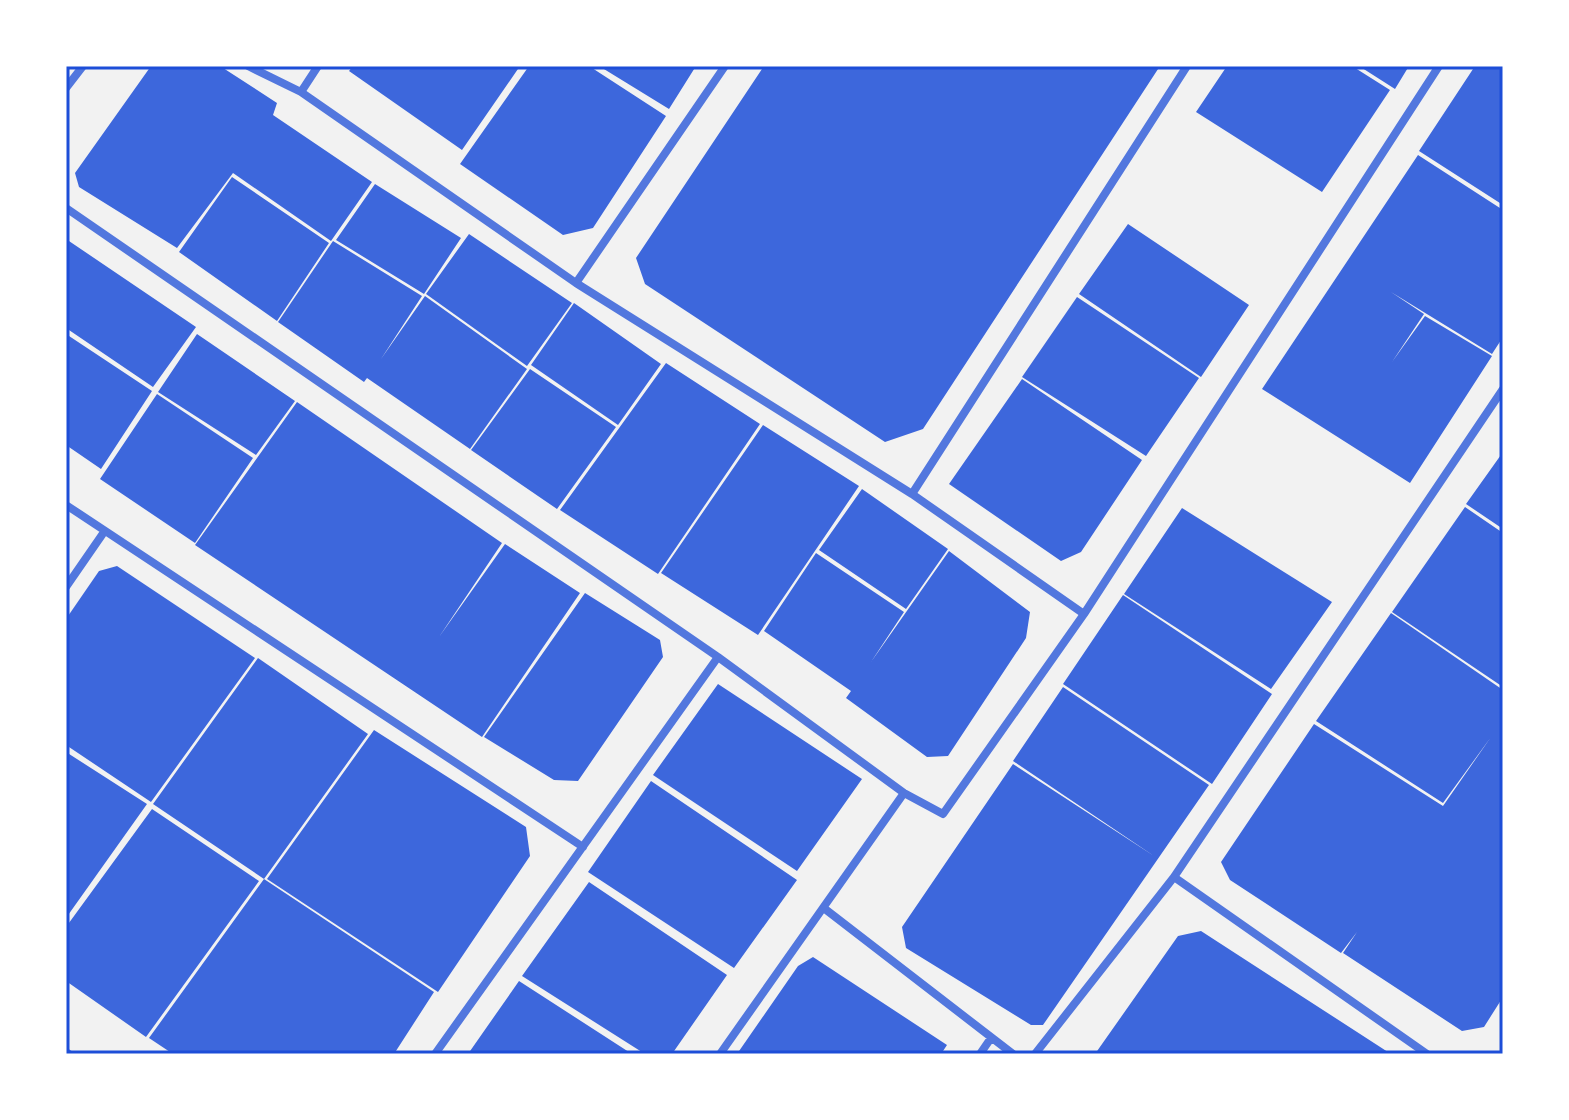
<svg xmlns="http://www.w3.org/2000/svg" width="1569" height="1120" font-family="Figtree,sans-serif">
	<rect width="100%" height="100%" fill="#f2f2f2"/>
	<path fill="#3d67dc" d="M 151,66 L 220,66 L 277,103 L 273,115 L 372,182 L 331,241 L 233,173 L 177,248 L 79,187 L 75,173 Z
		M 353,66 L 520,66 L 462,150 L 349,71 Z
		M 529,66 L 589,66 L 666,116 L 593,228 L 563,235 L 460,164 Z
		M 599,66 L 696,66 L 669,109 Z
		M 764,66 L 1160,66 L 923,429 L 885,442 L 645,284 L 636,258 Z
		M 1227,66 L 1352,66 L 1390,90 L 1322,192 L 1196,112 Z
		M 1359,66 L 1409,66 L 1395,89 Z
		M 1475,66 L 1503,66 L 1503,205 L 1419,151 Z
		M 1418,155 L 1503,210 L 1503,337 L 1492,354 L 1391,292 L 1424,314 L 1392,362 L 1425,316 L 1492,356 L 1410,483 L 1262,389 Z
		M 232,177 L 329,243 L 277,321 L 179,252 Z
		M 375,184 L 461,238 L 424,294 L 336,240 Z
		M 1128,224 L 1249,305 L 1201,377 L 1079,294 Z
		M 469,234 L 572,303 L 527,366 L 426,294 Z
		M 66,239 L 196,327 L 153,387 L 66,328 Z
		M 333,241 L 422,296 L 381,359 L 425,296 L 527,369 L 470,449 L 367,378 L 364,382 L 278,322 Z
		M 1077,297 L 1199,378 L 1146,456 L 1022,377 Z
		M 574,303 L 661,364 L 618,425 L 531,365 Z
		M 66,334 L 152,391 L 101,469 L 66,445 Z
		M 197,334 L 295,401 L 256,455 L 158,392 Z
		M 666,363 L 760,424 L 658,574 L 560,510 Z
		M 530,369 L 616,427 L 557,509 L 471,450 Z
		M 1022,379 L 1142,460 L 1081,552 L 1061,561 L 949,484 Z
		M 157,394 L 253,458 L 195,543 L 100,479 Z
		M 297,402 L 502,543 L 439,637 L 505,544 L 580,593 L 482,737 L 195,545 Z
		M 763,425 L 859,486 L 758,635 L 661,573 Z
		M 1503,452 L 1503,529 L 1466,504 Z
		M 862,489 L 948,549 L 906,609 L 819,550 Z
		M 1465,507 L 1503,533 L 1503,687 L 1392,612 Z
		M 1182,508 L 1332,602 L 1271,689 L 1124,594 Z
		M 949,551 L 1030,612 L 1026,638 L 948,756 L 927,757 L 846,698 L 851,691 L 764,631 L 816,553 L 904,612 L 871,662 Z
		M 117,566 L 255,658 L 151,802 L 66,745 L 66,619 L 99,571 Z
		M 585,593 L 660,640 L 663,657 L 578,781 L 554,780 L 484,737 Z
		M 1123,595 L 1272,694 L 1212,784 L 1063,684 Z
		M 1391,613 L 1503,690 L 1503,997 L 1484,1027 L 1462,1031 L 1343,953 L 1357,932 L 1341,953 L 1230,880 L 1221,862 L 1314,724 L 1443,806 L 1491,737 L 1443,803 L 1316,721 Z
		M 258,658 L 368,734 L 264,879 L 153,804 Z
		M 718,684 L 862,779 L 797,871 L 653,775 Z
		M 1063,687 L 1209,785 L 1043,1025 L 1031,1025 L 906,948 L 902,927 L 1013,764 L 1154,856 L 1013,761 Z
		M 374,730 L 526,827 L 530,856 L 438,992 L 267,879 Z
		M 66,752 L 147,804 L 66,918 Z
		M 651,781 L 797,880 L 734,968 L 588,872 Z
		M 152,809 L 259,881 L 146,1037 L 66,981 L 66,927 Z
		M 264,879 L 434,992 L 394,1054 L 173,1054 L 149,1038 Z
		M 589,882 L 727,975 L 672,1054 L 645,1054 L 522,976 Z
		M 1201,931 L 1391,1054 L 1095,1054 L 1178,936 Z
		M 813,957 L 947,1045 L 941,1054 L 737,1054 L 798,966 Z
		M 519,981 L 632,1054 L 468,1054 Z"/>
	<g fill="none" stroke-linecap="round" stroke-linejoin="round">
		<path stroke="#5277de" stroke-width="8" d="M 248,66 L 301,92 L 576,283 L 912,494 L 1084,614
			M 66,88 L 83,66
			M 301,92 L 318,66
			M 66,208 L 718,657 L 904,793 L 943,814 L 1084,614 L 1439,66
			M 576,283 L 725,66
			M 912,494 L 1187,66
			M 66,505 L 583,847
			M 66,587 L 104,532
			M 1174,877 L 1427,1054
			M 825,909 L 1013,1054
			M 66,1052 L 69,1054
			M 435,1054 L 718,657
			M 720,1054 L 904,793
			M 980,1054 L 991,1038
			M 1035,1054 L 1174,877 L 1503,389"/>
	</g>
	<rect width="1569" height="1120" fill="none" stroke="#ffffff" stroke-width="136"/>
	<rect x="68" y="68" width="1433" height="984" fill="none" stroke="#1d4ed8" stroke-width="3"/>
</svg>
